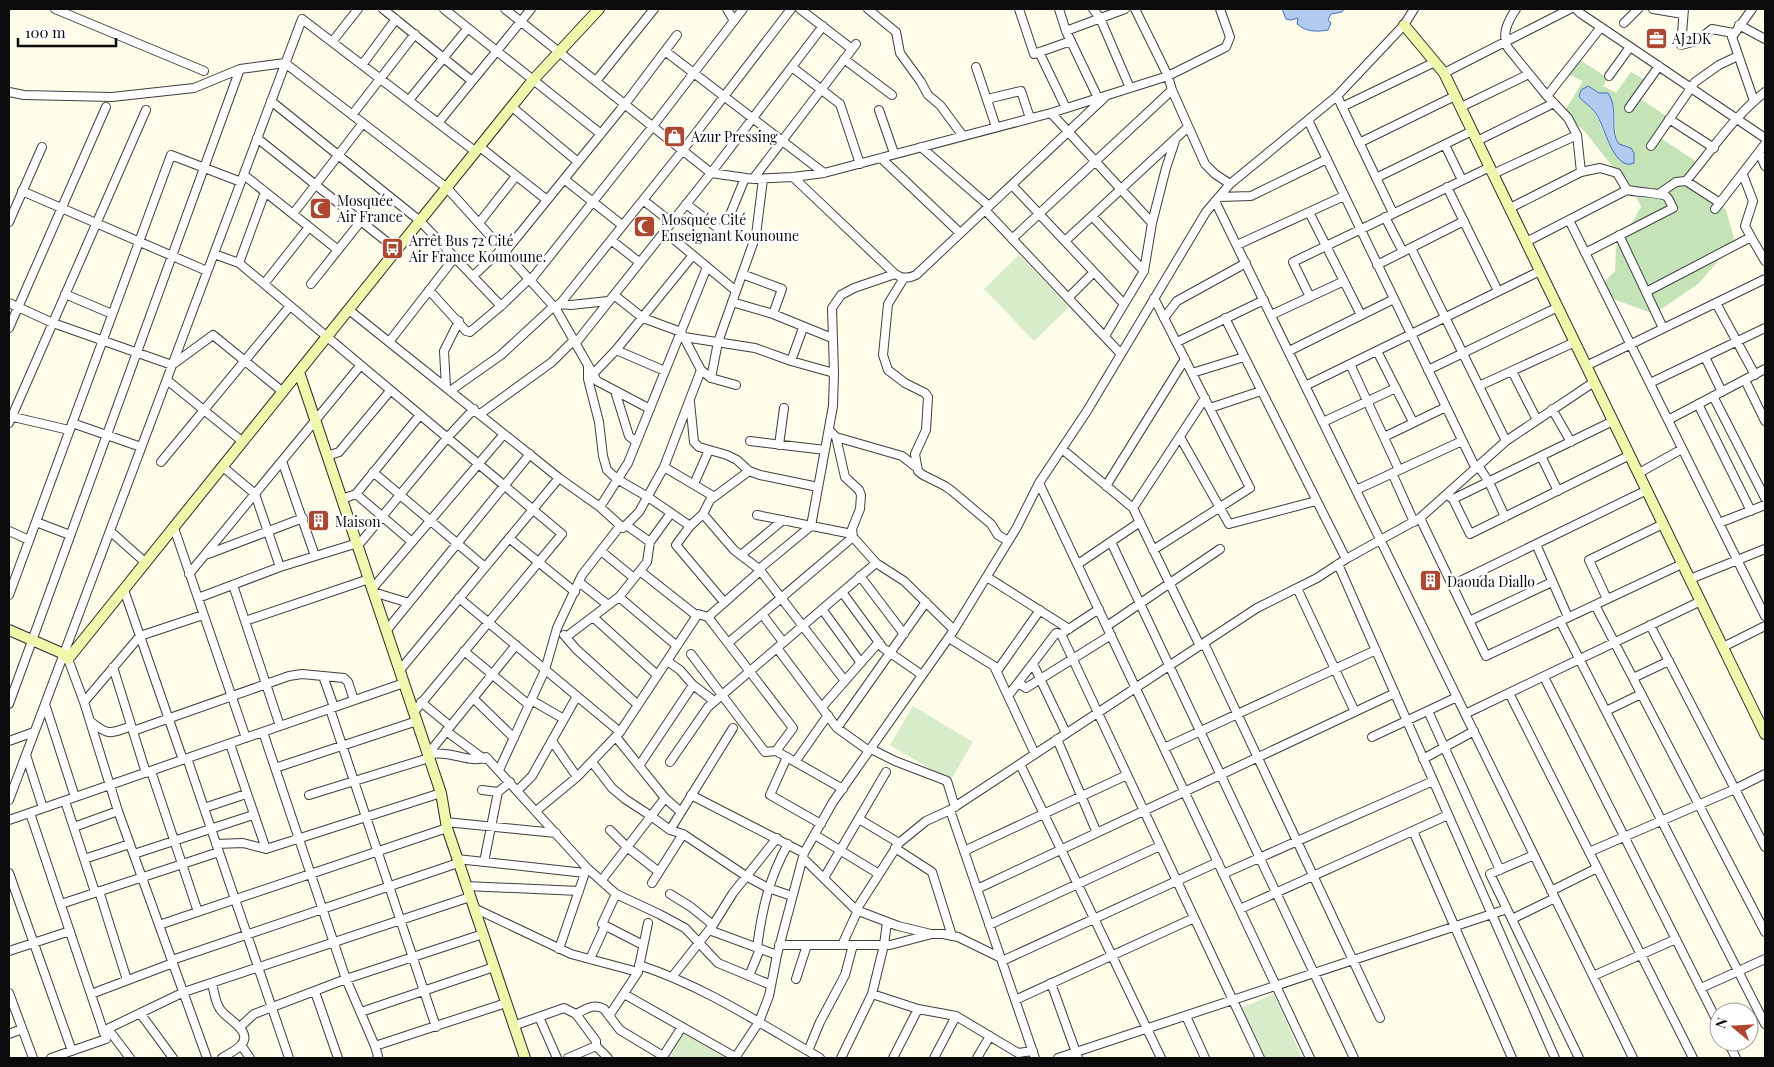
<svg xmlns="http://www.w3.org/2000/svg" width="1774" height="1067" font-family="'Playfair Display',serif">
	<rect width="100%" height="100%" fill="#fdfdea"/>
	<path fill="#c4e4b7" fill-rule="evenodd" d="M 1580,60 L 1608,78 L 1603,86 L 1616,93 L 1631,72 L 1645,80 L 1635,95 L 1672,120 L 1659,137 L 1697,162 L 1682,180 L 1710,194 L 1726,210 L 1735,242 L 1698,284 L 1654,314 L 1613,299 L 1604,282 L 1615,271 L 1616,247 L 1627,232 L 1641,207 L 1636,196 L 1586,133 L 1564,112 L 1583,81 L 1568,74 ZM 1591,88 L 1598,93 L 1603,93 L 1614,104 L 1616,139 L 1619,144 L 1631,148 L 1608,142 C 1600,126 1597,108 1581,100 Z"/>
	<path fill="#d7ecc8" d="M 1019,255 L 1069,307 L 1034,341 L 984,289 Z
		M 913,706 L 973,742 L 950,781 L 890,745 Z
		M 1274,994 L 1302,1058 L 1263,1058 L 1241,1008 Z
		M 682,1029 L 731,1058 L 664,1058 Z"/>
	<path fill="#b3cbf1" stroke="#4070c2" d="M 1282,9 L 1344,9 L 1342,12 L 1331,14 L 1328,20 L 1331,23 L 1328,30 C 1316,32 1307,32 1297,24 L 1298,18 L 1291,20 L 1286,19 Z
		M 1588,86 L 1599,93 L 1608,93 C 1618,107 1611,124 1616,139 L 1619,144 L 1631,148 L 1634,153 L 1634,163 C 1616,172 1605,131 1600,121 C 1595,109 1587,105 1579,97 L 1581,90 Z"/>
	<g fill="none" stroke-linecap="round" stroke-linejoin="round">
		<defs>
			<path id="street" d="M 55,9 L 204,71
				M 383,9 L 472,81
				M 444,9 L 601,134
				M 505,9 L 711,173 L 753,179 L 793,177 L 824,173 L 1051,113 L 1168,76 L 1226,47 L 1230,37 L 1220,9
				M 727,9 L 734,21
				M 800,9 L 852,49
				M 868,9 L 896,32 L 900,53 L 921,82 L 928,95 L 940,105 L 963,136
				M 1019,9 L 1034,54 L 1071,41
				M 1059,9 L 1066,31 L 1098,98
				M 1093,9 L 1100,18 L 1130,88
				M 1135,9 L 1168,76 L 1172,90 L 1205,164 L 1215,174 L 1230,184
				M 1516,9 C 1508,21 1501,34 1508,48 L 1547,96 L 1568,118 L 1577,135 L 1581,172
				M 1576,9 L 1580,13 L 1765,138
				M 1653,9 L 1683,14
				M 1684,9 L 1681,45 L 1697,41 L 1712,29 L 1733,33
				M 1752,9 L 1732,37 L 1754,101
				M 1624,23 L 1638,9
				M 1739,25 L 1765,39
				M 1066,31 L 1125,9
				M 332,42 L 358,9
				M 665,51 L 824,173
				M 1039,52 L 1066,108
				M 844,59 L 892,95
				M 362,65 L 396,19
				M 792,67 L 840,104 L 860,164
				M 976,67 L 996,127
				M 1444,73 L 1570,9
				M 1609,76 L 1630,47
				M 596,81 L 654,9
				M 9,92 L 24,95 L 112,97 L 194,88 L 240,69 L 285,63 L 447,188 L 556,309 L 597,381 L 650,409
				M 1337,96 L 1393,213
				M 1547,96 L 1601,27
				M 987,99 L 1021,91 L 1030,118
				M 409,100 L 468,28
				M 271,101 L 420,221 L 501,306
				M 512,107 L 578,162
				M 1342,107 L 1435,62
				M 1461,107 L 1529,74
				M 1629,108 L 1659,66
				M 879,110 L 894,153
				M 1051,113 L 1152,223
				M 352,115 L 415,34
				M 1669,119 L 1714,148
				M 1308,120 L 1476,469
				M 438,123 L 531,9
				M 257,138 L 397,250
				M 1477,141 L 1554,103
				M 1359,143 L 1455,96
				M 1445,145 L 1462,180
				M 1651,146 L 1695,82 L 1719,65 L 1738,56
				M 480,147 L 547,200
				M 921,147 L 989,206
				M 1759,152 L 1765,166
				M 881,158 L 960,233
				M 1493,174 L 1577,135
				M 244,175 L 338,250
				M 1743,175 L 1753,201 L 1745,226 L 1751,237
				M 793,177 L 894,273 C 901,279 908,279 916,275 L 1105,97
				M 1376,178 L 1472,131
				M 564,179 L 622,225
				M 753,179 L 856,44
				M 1686,181 C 1712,150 1734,116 1765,92
				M 1012,185 L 1124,304
				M 1447,187 L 1498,291
				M 22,191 L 207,271
				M 1660,193 L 1676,182 L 1686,181 L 1720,203
				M 1219,197 L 1251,196 L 1327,159
				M 643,200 L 671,222
				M 1215,201 L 1633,1058
				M 686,204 L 723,232 L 745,178
				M 1510,208 L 1581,172 L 1600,168 L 1617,173 L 1627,190 C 1636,192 1663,193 1667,197 C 1670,200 1671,205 1673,208 L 1585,253
				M 1715,209 L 1765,144
				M 985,210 L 1121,354
				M 1309,212 L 1361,315
				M 293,214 L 363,123
				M 1092,216 L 1144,271
				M 1385,217 L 1403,252
				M 1569,220 L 1765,616
				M 9,222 L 42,147
				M 479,223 L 516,176
				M 664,231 L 736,291
				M 1619,235 L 1663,328
				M 1012,239 L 1172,90
				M 611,240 L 639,262
				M 1065,241 L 1188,127
				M 1526,242 L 1627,190
				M 1237,245 L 1344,196
				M 1411,248 L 1506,441
				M 505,252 L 625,104 L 677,35
				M 214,254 L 239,263 L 562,534 L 414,712
				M 239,263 L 265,192
				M 1377,265 L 1464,221
				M 742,274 L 782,289 L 773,314
				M 473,276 L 502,249
				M 904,278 L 888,304 L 883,355 L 888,370 L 905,383 L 925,393 L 928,397 L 926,430 L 915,454 L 918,471 L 923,475 L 945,486 L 952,491 L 991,524 L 998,535 L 1008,541
				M 530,281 L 653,126 L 743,9
				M 264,284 L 309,227
				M 311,284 L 361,221
				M 429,290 L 466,331 L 470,332 L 501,306 L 529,279
				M 1646,292 L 1751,237 L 1765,261
				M 65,294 L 112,314
				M 614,295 L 643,318 L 681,332 L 701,370 L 711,378 L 736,385
				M 1310,297 L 1293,262 L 1490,167
				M 1068,298 L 1094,272
				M 732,302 L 773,314 L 832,338
				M 9,303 L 53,323 L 172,365 L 213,335 L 283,392
				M 1716,303 L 1755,375
				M 559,304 L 571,305 L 608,301
				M 556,309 L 683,150 L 791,9
				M 349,310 L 559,478 L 600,507 L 623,528 L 639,512 L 664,467 L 701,370
				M 1271,315 L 1344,281
				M 1164,318 L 1177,301 L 1246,263
				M 1225,318 L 1346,559
				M 9,328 L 106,107
				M 1105,336 L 1144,271 L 1152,223 L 1166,168 L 1176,138
				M 684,337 L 755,348 L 791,361 L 834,373
				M 389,342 L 455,257
				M 1177,342 L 1264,300
				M 575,344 L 711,173 L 823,26
				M 616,350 L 665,371
				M 1289,351 L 1394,299
				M 1377,351 L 1413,422
				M 1705,357 L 1722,392
				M 791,361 L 803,328
				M 1350,364 L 1399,470
				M 588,365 L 588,379 L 599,422 L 603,456 L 607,470 L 617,479 L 648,497 L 690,526
				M 1586,366 L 1765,279
				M 1428,370 L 1558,307
				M 1512,371 L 1537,420
				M 1192,373 L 1244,357
				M 593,374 L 616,350 L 693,255
				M 711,378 L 718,342 L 756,235 L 763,179
				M 167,380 L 243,442
				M 1745,380 L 1765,421
				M 1650,383 L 1765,328
				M 1305,386 L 1540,271
				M 1479,386 L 1575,342
				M 446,387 L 444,351 L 459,321
				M 450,391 L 501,355 L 554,306
				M 615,391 L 629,436 L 636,442
				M 1713,396 L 1765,498
				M 690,402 L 694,442 L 699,447 L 727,455 L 737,460 L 749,471 L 760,475 L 818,487
				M 1698,404 L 1751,511
				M 1210,408 L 1261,391
				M 1552,409 L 1571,442
				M 480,414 L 552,362 L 573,341
				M 9,416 L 69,430
				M 1668,420 L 1765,369
				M 1323,422 L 1396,388
				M 9,423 L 146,110
				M 72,423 L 141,447
				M 829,430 L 836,437 L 845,477 L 859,490 L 861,495 L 860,509 L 852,529 L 853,537 L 876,563 L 904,581 L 954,630
				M 836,437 L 902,456 L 916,467
				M 1180,437 L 1229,524 L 1316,501
				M 1384,437 L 1446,407
				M 750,441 L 825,450
				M 779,445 L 784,408
				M 1062,449 L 1133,508 L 1200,646
				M 327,456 L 339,452 L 390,391
				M 1541,456 L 1558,491
				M 282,461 L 315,556
				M 161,462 L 290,306
				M 223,467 L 255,494 L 280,567
				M 664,467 L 713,496
				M 1479,467 L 1489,482 L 1505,517
				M 373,472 L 485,567
				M 1392,473 L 1414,522
				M 1639,473 L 1682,449
				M 1039,483 L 1310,1058
				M 694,484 L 709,450
				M 1106,486 L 1185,359
				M 1356,490 L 1462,441
				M 356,494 L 412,542
				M 1447,495 L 1453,499 L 1470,534 L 1630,455
				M 342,499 L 356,494 L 420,415
				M 1453,499 L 1613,421
				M 600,507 L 628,463 L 707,267
				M 1133,508 L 1205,398
				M 703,514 L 734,550 L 759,569 L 845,681
				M 757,515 L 852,534
				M 1420,518 L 1486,656 L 1682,564
				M 36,522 L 70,535
				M 1719,523 L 1765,505
				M 626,525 L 650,542
				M 174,528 L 246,738
				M 9,531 L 29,540
				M 110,531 L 146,563
				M 509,538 L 575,592
				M 1111,542 L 1354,1058
				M 1536,544 L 1568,617
				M 1153,550 L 1250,488 L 1154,298
				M 601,551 L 634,578
				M 208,554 L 303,518
				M 741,555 L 783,520
				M 1078,564 L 1140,522
				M 1338,564 L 1555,1058
				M 759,569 L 811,526 L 833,406 L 834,373 L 832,308 L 841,295 L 854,288 L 895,274
				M 640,571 L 697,616
				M 189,574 L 360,366
				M 860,576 L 904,634
				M 987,577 L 1069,629
				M 1690,579 L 1765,549
				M 579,582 L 608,605
				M 233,585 L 280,726
				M 1452,585 L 1647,490
				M 1297,588 L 1355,712
				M 372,589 L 504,434
				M 124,590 L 183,760
				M 373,592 L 409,603
				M 842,592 L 883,648 L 922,675
				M 9,595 L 171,155 L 241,182
				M 619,597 L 677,646
				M 198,598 L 280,567 L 361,542 L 447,438 L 474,409
				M 459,598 L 620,732
				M 1607,599 L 1589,560 L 1663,524
				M 724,602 L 676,545 L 690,526 L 703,514 L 710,500 L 749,471
				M 1595,605 L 1765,932
				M 822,609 L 861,663
				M 762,614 L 783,642
				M 593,617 L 657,675
				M 708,617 L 760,571
				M 245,621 L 369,579
				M 1469,621 L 1552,582
				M 1560,621 L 1765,1024
				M 1650,625 L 1765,847
				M 1107,626 L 1220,549
				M 386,631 L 530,454
				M 1061,634 L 1260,1058
				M 564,635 L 576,649 L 638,705
				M 566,637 L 619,597 L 647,562 L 650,542 L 671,513
				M 949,638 L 994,666 L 1035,754
				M 728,643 L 853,537
				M 1204,643 L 1380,1018
				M 1723,647 L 1765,626
				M 777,648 L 837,728 L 869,751
				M 464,651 L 529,705
				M 691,654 L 765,752 L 776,751 L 843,789
				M 68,659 L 84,702 L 118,811 L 207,1058
				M 667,661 L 680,670 L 693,685 L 714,701
				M 1033,664 L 1066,733
				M 113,667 L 146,773
				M 400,670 L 559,478
				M 997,671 L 1040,610
				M 323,676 L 334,707
				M 1544,677 L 1719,1025
				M 1633,678 L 1669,661
				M 1018,683 L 1026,688 L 1111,635
				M 1509,693 L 1693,1058
				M 1008,696 L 1056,633 L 1061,634 L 1099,609
				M 473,698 L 514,738
				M 531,700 L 564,719
				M 84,702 L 140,636 L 203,615
				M 421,702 L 450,726
				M 9,704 L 240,69
				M 45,704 L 75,797
				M 822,707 L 879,642
				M 330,709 L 436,1027
				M 1428,711 L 1500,870
				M 1606,711 L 1641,694
				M 1465,714 L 1701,601
				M 90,721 C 108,736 110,734 131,726
				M 837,728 L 926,602
				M 133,731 L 289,676 L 302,674 L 344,678 L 348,682 L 354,700
				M 446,731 L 484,759
				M 263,732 L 346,979 L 375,1046 L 378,1056 L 377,1058
				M 616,737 L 665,798 L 681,812
				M 1372,737 L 1457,697
				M 1057,739 L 1097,833
				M 9,741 L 34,732
				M 552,741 L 577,777
				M 230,744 L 266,849
				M 1164,748 L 1376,650
				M 871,749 L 895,761 L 947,781 L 955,807
				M 428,754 C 433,754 439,753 445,754 C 458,755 474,763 486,757 L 587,868 L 616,894 L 659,914 L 685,928 L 718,963 L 771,985
				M 428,754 L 516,645
				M 26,755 L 43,808
				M 787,757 L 770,795 L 821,824
				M 187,758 L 289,1058
				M 1423,759 L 1474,731
				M 592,762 L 612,788 L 625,799 L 651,816 L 670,830 L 683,834 L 746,876 L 768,888 L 792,896
				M 670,762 L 708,707 L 876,563
				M 795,762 L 828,715
				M 1020,764 L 1161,1058
				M 639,766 L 693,685
				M 275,768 L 417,721
				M 499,770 L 545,670 L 557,628 L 582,575 L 620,526
				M 151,771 L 198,912
				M 482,790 L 498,792
				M 517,791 L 532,776 L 577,696
				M 309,795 L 429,758
				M 691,795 L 804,853
				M 9,800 L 302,19 L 476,152
				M 65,801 L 95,892
				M 204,808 L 246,794
				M 950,810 L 1035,1058
				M 536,811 L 577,777 L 620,732 L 698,614 L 708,617 L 793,728 L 776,751
				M 30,813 L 106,1039 L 51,1058
				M 859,819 L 899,843
				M 9,820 L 404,683
				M 446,822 L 556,833
				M 74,827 L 118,811
				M 610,830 L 627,847 L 659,872
				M 670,830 L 733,728
				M 1413,831 L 1512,1058
				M 815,835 L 879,874
				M 216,844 L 243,843 L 266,849 L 441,793
				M 895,848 L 932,872 L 952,936
				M 964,851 L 1127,775
				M 1589,852 L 1735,789 L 1765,774
				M 134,854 L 253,815
				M 1534,855 L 1490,874 L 1579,1058
				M 803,858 L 856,910 L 898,926 L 931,934
				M 84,859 L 130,844
				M 457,859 L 585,873
				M 484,862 L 498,792 L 510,782
				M 9,873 L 72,1051
				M 1223,874 L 1433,781
				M 824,878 L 886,772
				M 601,881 L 665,798
				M 652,883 L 683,834
				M 466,886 L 579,891
				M 977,889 L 1395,693
				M 99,891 L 127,980
				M 1551,891 L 1597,868
				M 616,894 L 602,924 L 643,945
				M 670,894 L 691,907 L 713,925
				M 61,904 L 219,852
				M 474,908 L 571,954 L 638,972
				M 1240,909 L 1448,815
				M 856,910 L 899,843 L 926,821 L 950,810 L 1257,608 L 1317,578 L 1346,559 L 1420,518 L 1506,441 L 1594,382
				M 1512,919 L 1555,898
				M 159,925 L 447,828
				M 989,925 L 1160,846
				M 709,930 L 777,955
				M 779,945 L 890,945 L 932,934 L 943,934 L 958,937 L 1001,958
				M 842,945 L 858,910
				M 757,948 C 762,909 769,878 788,844
				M 559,949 L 586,870
				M 9,951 L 70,931
				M 590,959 L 605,926
				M 172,960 L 458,863
				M 1002,961 L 1218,862
				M 639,965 C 704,986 761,1024 820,1058
				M 749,976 L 760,949
				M 1593,976 L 1676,939
				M 672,977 L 713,925 L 733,893 L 777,838
				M 796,979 L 807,945
				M 212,983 C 214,991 215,1002 220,1009 C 226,1019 254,1031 241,1045 C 237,1050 228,1054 222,1058
				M 1051,983 L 1078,1058
				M 1701,988 L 1765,959
				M 315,992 L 338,1058
				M 9,993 L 33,1058
				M 91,994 L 173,963
				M 624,994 L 737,1058
				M 872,994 L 918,1009 L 956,1016 L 1018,1053 L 1033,1051
				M 1015,1000 L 1194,918
				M 361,1012 L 494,967
				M 140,1013 L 173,1058
				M 576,1014 C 586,1009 594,1003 604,1009 L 620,1030 L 663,1056
				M 609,1016 L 638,972 L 648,923
				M 1186,1016 L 1205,1058
				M 539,1017 L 557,1058
				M 513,1026 L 564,1008 L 576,1014 L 596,1041 L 596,1046 L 608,1058
				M 240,1027 L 254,1014 L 346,979 L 483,934
				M 108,1029 L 130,1058
				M 103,1031 L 184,992 L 470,897
				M 9,1034 L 22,1029
				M 1728,1042 L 1736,1058
				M 241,1045 L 250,1058
				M 375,1046 L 506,1003
				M 808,1051 L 820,1022 L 845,975 L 853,945
				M 568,1058 L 596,1046
				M 662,1058 L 682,1027
				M 735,1058 L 759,1022 L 769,996 L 777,955 L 804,853 L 833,802 L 954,630 L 1017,527 L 1039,483 L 1087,411 L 1206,212 L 1230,184 L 1337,96 L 1404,25 L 1414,9
				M 841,1058 L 872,994 L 884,945 L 887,922
				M 893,1058 L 918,1009
				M 934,1058 L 956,1016
				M 977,1058 L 990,1036
				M 1058,1058 L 1507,909"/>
			<path id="secondary" d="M 1404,25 L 1444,73 L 1765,734
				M 299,372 L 441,793 L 447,828 L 525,1058
				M 9,630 L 64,654 L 68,659 L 533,80 L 599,9"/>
		</defs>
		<use href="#street" stroke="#3e3e3e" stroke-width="10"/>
		<use href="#secondary" stroke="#2d2d2d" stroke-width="12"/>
		<use href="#street" stroke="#fff" stroke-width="8"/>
		<use href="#secondary" stroke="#eff8aa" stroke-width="10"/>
	</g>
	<defs>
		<symbol id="office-square" viewBox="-11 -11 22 22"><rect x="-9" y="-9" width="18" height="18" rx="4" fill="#af462f" stroke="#fff"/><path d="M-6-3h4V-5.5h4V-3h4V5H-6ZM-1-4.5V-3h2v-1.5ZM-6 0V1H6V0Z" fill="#fff"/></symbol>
		<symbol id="shop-square" viewBox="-11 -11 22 22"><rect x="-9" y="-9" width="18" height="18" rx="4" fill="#af462f" stroke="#fff"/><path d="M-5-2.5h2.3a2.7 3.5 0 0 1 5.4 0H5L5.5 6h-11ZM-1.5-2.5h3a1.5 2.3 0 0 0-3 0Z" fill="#fff"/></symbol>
		<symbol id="mosque-square" viewBox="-11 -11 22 22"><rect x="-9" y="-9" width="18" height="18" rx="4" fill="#af462f" stroke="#fff"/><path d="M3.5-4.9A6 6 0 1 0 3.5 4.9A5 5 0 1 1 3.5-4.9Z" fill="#fff"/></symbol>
		<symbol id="bus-square" viewBox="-11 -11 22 22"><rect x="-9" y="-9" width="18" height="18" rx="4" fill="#af462f" stroke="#fff"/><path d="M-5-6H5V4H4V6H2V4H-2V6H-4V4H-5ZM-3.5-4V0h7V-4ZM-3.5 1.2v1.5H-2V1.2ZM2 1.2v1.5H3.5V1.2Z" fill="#fff"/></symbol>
		<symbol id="building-square" viewBox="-11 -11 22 22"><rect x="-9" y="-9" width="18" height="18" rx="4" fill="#af462f" stroke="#fff"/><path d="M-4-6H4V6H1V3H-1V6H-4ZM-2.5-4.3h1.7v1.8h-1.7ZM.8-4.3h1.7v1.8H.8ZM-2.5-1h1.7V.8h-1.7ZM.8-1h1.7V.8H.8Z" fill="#fff"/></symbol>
	</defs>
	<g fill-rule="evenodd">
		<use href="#office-square" x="1644" y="26" width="25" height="25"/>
		<use href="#shop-square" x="662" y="124" width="25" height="25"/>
		<use href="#mosque-square" x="308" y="196" width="25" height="25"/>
		<use href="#mosque-square" x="632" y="214" width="25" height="25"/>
		<use href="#bus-square" x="380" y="236" width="25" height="25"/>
		<use href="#building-square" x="306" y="508" width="25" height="25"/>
		<use href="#building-square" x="1418" y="568" width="25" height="25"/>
	</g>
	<g text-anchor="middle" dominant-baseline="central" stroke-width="5" stroke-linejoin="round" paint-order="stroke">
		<g font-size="14" fill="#0b0b0b" stroke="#fff" text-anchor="start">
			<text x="1672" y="38">AJ2DK</text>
			<text x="691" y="136">Azur Pressing</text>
			<text x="337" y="200">Mosquée<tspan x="337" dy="16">Air France</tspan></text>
			<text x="661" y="219">Mosquée Cité<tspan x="661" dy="16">Enseignant Kounoune</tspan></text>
			<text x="409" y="240">Arrêt Bus 72 Cité<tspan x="409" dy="16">Air France Kounoune.</tspan></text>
			<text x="335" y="521">Maison</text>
			<text x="1447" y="581">Daouda Diallo</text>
		</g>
	</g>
	<rect width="1774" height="1067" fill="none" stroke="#0b0b0b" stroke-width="20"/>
	<g transform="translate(1734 1027) rotate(288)"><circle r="24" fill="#ffffff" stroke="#9d9d9d"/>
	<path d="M0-4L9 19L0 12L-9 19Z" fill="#af462f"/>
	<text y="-8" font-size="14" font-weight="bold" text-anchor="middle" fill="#0b0b0b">N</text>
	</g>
	<path d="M18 38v8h98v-8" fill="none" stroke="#0b0b0b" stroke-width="2.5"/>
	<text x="25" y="38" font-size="15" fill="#0b0b0b" stroke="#ffffff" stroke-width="4" paint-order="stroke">100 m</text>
</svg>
